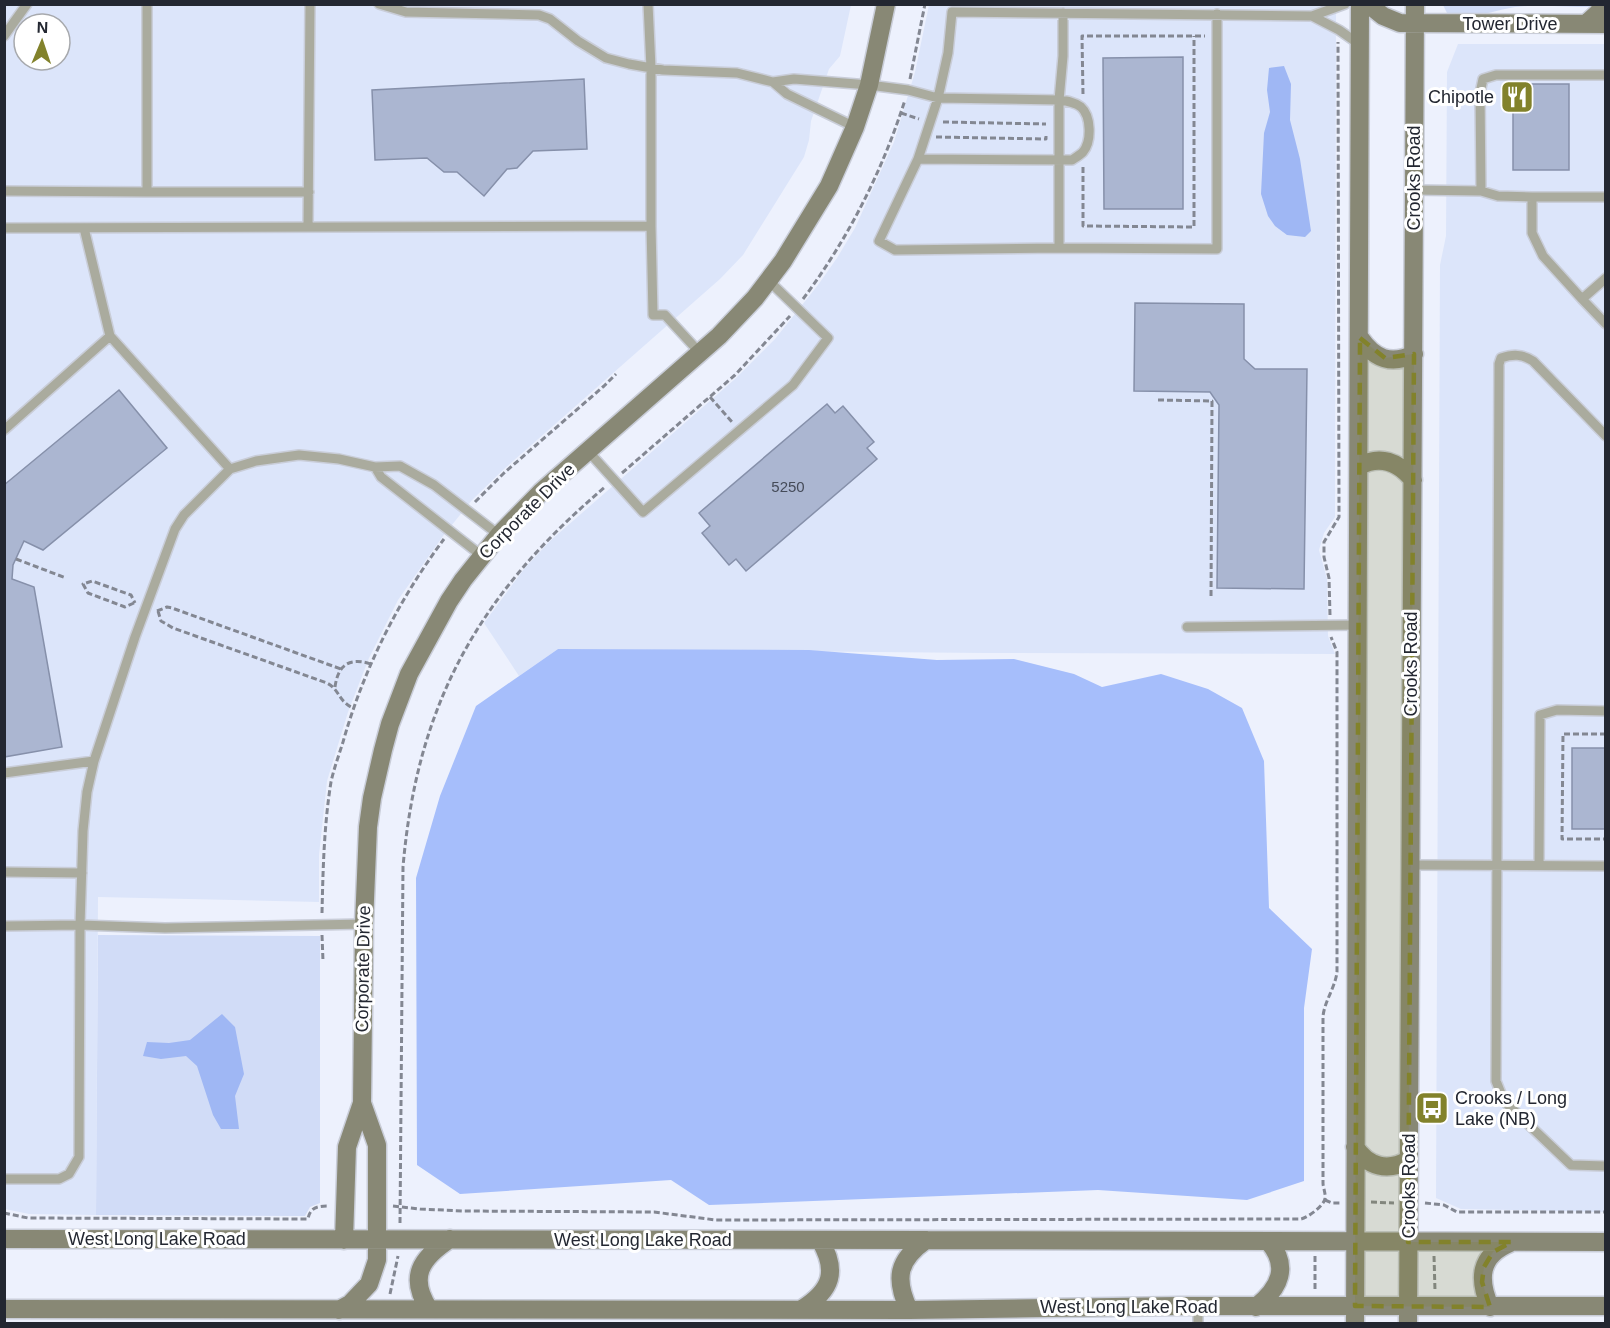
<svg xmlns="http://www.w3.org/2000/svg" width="1610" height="1328" font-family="Helvetica,sans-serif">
	<rect width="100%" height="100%" fill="#edf1fd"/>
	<path fill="#dce5fa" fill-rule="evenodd" d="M 4,5 L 851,5 L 840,56 L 829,69 L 811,121 L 809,140 L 804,157 L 743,255 L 720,279 L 503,470 L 472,500 L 443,536 L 398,600 L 369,658 L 348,712 L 327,781 L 319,855 L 319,902 L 98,897 L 96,1215 L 29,1214 L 5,1209 ZM 24,24 L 60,24 L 60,60 L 24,60 Z
		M 929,5 L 1336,5 L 1335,517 L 1324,533 L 1319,550 L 1327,579 L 1328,636 L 1335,654 L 985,653 L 558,649 L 519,676 L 484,623 L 524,569 L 550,541 L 735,379 L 775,339 L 818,285 L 837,258 L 855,228 L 894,142 L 915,72 Z
		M 1458,44 L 1605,44 L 1605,1212 L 1461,1209 L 1436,1198 L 1440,265 L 1446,236 L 1447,72 Z"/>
	<path fill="#d1dcf7" d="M 1443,5 L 1595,5 L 1590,7 C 1567,7 1538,4 1515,7 C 1492,11 1472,20 1447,13 Z
		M 98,935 L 320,936 L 320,1203 L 310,1207 L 305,1216 L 96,1215 Z"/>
	<path fill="#a6befb" d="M 558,649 L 809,650 L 937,660 L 1014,659 L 1074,674 L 1102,687 L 1161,674 L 1208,689 L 1242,708 L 1264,761 L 1269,908 L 1312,949 L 1304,1008 L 1304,1181 L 1247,1200 L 1098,1190 L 709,1205 L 671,1180 L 460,1194 L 417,1165 L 416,878 L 440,796 L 476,706 Z"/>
	<path fill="#9fb7f4" d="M 1284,66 L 1291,84 L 1290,120 L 1300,159 L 1311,231 L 1305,237 L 1287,235 L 1275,226 L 1268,216 L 1261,194 L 1264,133 L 1270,112 L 1267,90 L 1269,68 Z
		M 222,1014 L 235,1027 L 244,1074 L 235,1096 L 239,1129 L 221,1129 L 213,1115 L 197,1066 L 186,1056 L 161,1059 L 143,1056 L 147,1042 L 169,1043 L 190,1040 Z"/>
	<path fill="#abb6d1" stroke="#8690aa" stroke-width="1.5" d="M 1183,57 L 1183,209 L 1104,209 L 1103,58 Z
		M 584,79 L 587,149 L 533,151 L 517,168 L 507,169 L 484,196 L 457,172 L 444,172 L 427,158 L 375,160 L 372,90 Z
		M 1513,84 L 1569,84 L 1569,170 L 1513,170 Z
		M 1135,303 L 1244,304 L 1244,359 L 1255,369 L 1307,369 L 1304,589 L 1217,588 L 1219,405 L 1210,392 L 1134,391 Z
		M 119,390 L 167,448 L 43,550 L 24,541 L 13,565 L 12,579 L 34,587 L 62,747 L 4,757 L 4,485 Z
		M 827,404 L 835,413 L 843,406 L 874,442 L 867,448 L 877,459 L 746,571 L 736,559 L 729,565 L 702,533 L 710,526 L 699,513 Z
		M 1572,748 L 1606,748 L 1606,829 L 1572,829 Z"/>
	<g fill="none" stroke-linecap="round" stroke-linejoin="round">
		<defs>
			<path id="lane" d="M 147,4 L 147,192 L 309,192
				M 379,4 L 406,12 L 539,15 L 550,19 L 578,41 L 606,58 L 629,64 L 663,70 L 737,73 L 773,82 L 794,79 L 869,85 L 908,90 L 938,98 L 948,53 L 952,12 L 1312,16 L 1345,4
				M 648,4 L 651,68 L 651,226
				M 1063,13 L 1063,56 L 1059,100 L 1059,248 L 1217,249 L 1217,14
				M 1312,16 L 1339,30 L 1359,44
				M 4,36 L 27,4
				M 773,82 L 787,94 L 855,127
				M 938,98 L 1059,100 C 1067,101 1075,102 1081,107 C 1091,116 1092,141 1083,152 C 1080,155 1075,158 1072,160 L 918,159 Z
				M 918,159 L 879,241 L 895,250 L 1059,248
				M 1414,190 L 1481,191 L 1498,196 L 1532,197 L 1606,197
				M 4,191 L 147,192
				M 1481,191 L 1480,93 L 1483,79 L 1496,75 L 1606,75
				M 1532,197 L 1532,233 L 1543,256 L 1582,299
				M 308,227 L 310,4
				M 4,228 L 651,226 L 653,315 L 665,315 L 701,354
				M 84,228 L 110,336
				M 1606,278 L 1582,299 L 1606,324
				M 4,430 L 110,336 L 230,469
				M 1606,436 L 1533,361 C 1522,354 1513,354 1501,358 L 1499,364 L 1496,1081 L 1504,1101 L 1571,1165 L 1606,1166
				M 588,451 L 643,512 L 793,385 L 828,338 L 769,281
				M 375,467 L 381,477 L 482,556
				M 1187,627 L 1359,625
				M 4,773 L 94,761
				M 1410,865 L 1606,866
				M 1539,865 L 1540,715 L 1557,710 L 1606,711
				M 4,872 L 82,873
				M 364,924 L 165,928 L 80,925 L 83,831 L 87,792 L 94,761 L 135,637 L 175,529 L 184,515 L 230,469 L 256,461 L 299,455 L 339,459 L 375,467 L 400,466 L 434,485 L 499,535
				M 4,926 L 80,925 L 79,1157 L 69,1174 L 59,1179 L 4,1179
				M 1198,1306 L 1198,1324"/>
			<path id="secondary" d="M 1368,4 L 1383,16 L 1400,23 L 1606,24
				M 1586,24 L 1598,13 L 1603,4
				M 1360,338 C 1374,358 1390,366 1414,354
				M 1359,466 C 1380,455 1398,461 1413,480
				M 1355,1147 C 1368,1167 1388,1172 1408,1160
				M 4,1239 L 926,1240 L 1606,1242
				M 344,1240 L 347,1147 L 362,1103 L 364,924 L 368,827 L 372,798 L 383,750 L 390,724 L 409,674 L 449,601 L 463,580 L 499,535 L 541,492 L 719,336 L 755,298 L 783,261 L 829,186 L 855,127 L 869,85 L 886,4
				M 1256,1307 C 1280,1288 1290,1266 1268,1241
				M 1490,1307 C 1478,1279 1479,1256 1510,1243
				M 4,1309 L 909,1310 L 1178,1306 L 1606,1306
				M 429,1309 C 408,1277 421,1258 450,1239
				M 802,1309 C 832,1290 838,1271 820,1240
				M 339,1310 L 350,1304 L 369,1284 L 377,1260 L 377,1145 L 362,1103
				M 909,1310 C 894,1278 898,1260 926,1240
				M 1355,1324 L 1360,4
				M 1408,1324 L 1415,4"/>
		</defs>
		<use href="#lane" stroke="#c9cdd8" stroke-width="12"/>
		<use href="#secondary" stroke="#c9cdd8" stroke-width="21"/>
		<path stroke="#838792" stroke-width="3" stroke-dasharray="6 3" stroke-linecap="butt" d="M 910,79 L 925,4
			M 1083,94 L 1082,36 L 1205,36
			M 901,113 L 919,119
			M 943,122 L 1046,124
			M 936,137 L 1046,139 L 1046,136
			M 1083,167 L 1083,226 L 1194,227 L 1194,36
			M 803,299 C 848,239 882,172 905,100
			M 710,397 L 732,422
			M 1158,400 L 1212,401 L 1211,599
			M 622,473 L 735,375 L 790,316
			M 475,502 L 504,473 L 604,386 L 616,374
			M 16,559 L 66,578
			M 134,603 L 125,607 L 88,593 L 83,584 L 92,581 L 131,595 L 135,603
			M 157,611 L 167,607 L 172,608 L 341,669
			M 158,611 L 161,621 L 173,628 L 327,683 C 340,690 338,701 353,708
			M 1330,615 L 1329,578 L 1324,557 L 1324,542 L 1339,517 L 1338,42
			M 335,687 C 338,665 349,657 371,664
			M 1606,734 L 1563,734 L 1562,839 L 1606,839
			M 322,913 C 323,869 324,825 331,782 C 334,768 339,755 343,742 C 364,668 398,601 444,539
			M 322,935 L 323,961
			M 1325,1200 L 1332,1203 L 1340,1203
			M 1371,1202 L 1394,1203
			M 1425,1203 L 1444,1205 L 1457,1212 L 1606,1212
			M 393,1206 L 420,1209 L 463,1211 L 654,1212 L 716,1220 L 1301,1219 C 1309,1217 1323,1206 1325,1199 C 1326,1194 1323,1187 1323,1183 L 1323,1016 C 1325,1000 1335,988 1337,972 L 1337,652 L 1331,637
			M 4,1213 L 28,1218 L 308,1219 C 310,1207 318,1206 329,1206
			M 400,1223 L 403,867 C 417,702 480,593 605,487
			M 1315,1256 L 1315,1292
			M 1434,1256 L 1435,1291
			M 390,1294 L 398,1256"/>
		<use href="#lane" stroke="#aaab9e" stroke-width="9"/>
		<use href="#secondary" stroke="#888875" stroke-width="18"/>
	</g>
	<path fill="#82822b" fill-opacity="0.2" stroke="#82822b" stroke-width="4.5" stroke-dasharray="12 8" stroke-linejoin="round" d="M 1360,338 L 1385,358 L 1414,354 L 1408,1242 L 1512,1242 L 1493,1252 L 1484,1267 L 1482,1282 L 1490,1307 L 1355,1306 Z"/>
	<defs>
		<symbol id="restaurant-square" viewBox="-11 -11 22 22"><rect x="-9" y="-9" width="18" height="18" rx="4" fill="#82822b" stroke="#fff"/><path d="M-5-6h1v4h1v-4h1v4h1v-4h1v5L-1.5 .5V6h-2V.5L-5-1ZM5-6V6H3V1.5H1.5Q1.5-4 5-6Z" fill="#fff"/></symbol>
		<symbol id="bus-square" viewBox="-11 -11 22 22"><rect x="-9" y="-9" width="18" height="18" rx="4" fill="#82822b" stroke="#fff"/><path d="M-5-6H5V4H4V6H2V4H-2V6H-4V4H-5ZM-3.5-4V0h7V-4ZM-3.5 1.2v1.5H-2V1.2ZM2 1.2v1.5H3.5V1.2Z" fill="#fff"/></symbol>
	</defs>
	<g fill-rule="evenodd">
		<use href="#restaurant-square" x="1498" y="78" width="38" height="38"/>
		<use href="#bus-square" x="1413" y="1089" width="38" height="38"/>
	</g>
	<g text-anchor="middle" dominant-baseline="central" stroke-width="6" stroke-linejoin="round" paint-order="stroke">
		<g font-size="15" fill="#454b59">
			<text x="788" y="486">5250</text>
		</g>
		<g font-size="18" fill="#232731" stroke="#fff">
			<text x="1510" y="24">Tower Drive</text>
			<text transform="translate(1414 178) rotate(-90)">Crooks Road</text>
			<text transform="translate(527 511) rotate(-45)">Corporate Drive</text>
			<text transform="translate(1411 664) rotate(-90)">Crooks Road</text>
			<text transform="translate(363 969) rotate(-89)">Corporate Drive</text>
			<text transform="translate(1409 1186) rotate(-90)">Crooks Road</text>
			<text x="157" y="1239">West Long Lake Road</text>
			<text x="643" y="1240">West Long Lake Road</text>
			<text x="1129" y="1307">West Long Lake Road</text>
		</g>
		<g font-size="18" fill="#232731" stroke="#fff" text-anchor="end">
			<text x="1494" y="97">Chipotle</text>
			<text x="1455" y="1098" text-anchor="start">Crooks / Long<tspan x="1455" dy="21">Lake (NB)</tspan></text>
		</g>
	</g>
	<rect width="1610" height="1328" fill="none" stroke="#232731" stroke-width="12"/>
	<g transform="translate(42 42) rotate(2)"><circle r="28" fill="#ffffff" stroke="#a7a9ad" stroke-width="1.5"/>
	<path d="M0-4.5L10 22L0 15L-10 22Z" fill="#82822b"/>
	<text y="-9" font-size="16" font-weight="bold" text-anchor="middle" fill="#232731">N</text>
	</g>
</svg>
